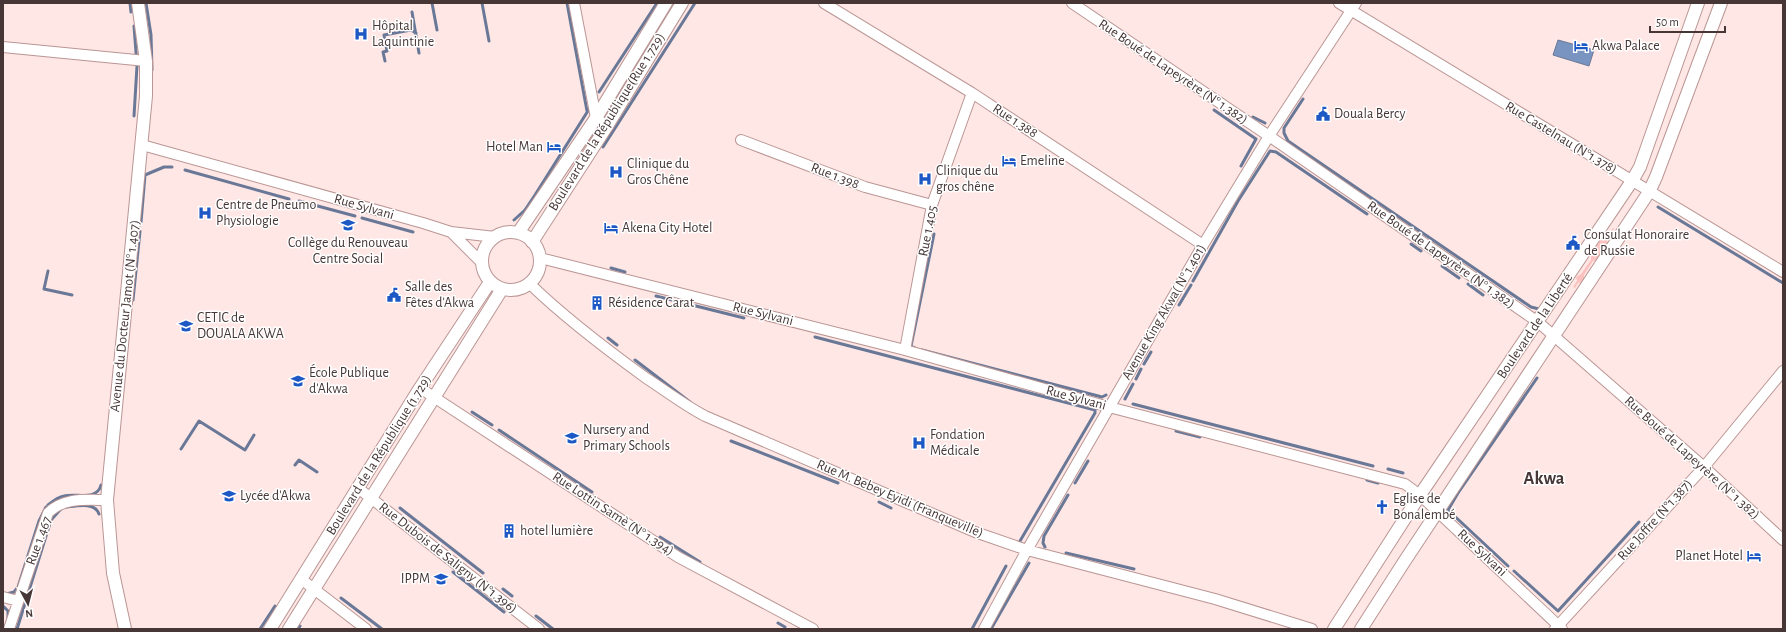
<svg xmlns="http://www.w3.org/2000/svg" width="1786" height="632" font-family="'Alegreya Sans',sans-serif">
	<rect width="100%" height="100%" fill="#ffe7e5"/>
	<path fill="#fcc2bf" d="M 1613,228 L 1614,229 L 1607,240 L 1608,244 L 1597,260 L 1593,261 L 1584,275 L 1584,279 L 1582,282 L 1578,283 L 1575,288 L 1573,287 L 1577,281 L 1576,277 L 1581,274 L 1591,260 L 1591,256 L 1601,239 L 1605,238 Z"/>
	<path fill="#7a94c1" stroke="#6a7897" d="M 1558,40 L 1594,50 L 1589,66 L 1553,55 Z"/>
	<g fill="none" stroke-linecap="round" stroke-linejoin="round">
		<path stroke="#6a7897" stroke-width="3" d="M 130,3 L 131,12
			M 146,3 L 151,35 L 152,70
			M 432,3 L 437,30
			M 482,3 L 489,41
			M 567,3 L 587,111
			M 412,12 L 419,53
			M 134,26 L 137,66 L 134,116
			M 385,61 L 383,52 L 387,51 L 384,35 L 411,30 L 416,33
			M 599,92 L 657,3
			M 1303,99 L 1284,128 L 1284,133 L 1288,141 L 1531,307 L 1539,309
			M 1214,110 L 1256,139 L 1241,166
			M 1253,117 L 1265,123
			M 603,147 L 695,3
			M 185,170 L 289,199
			M 299,201 L 355,216
			M 1658,207 L 1783,283
			M 362,218 L 413,232
			M 514,220 L 525,210 L 535,195 L 591,106
			M 141,222 L 145,175 L 164,167 L 172,167
			M 1411,244 L 1421,251
			M 1442,266 L 1459,278
			M 611,268 L 625,272
			M 48,271 L 44,289 L 72,295
			M 1193,281 L 1238,201 L 1270,151 L 1276,152 L 1367,214
			M 1468,284 L 1483,295
			M 656,296 L 744,318
			M 133,300 L 140,231
			M 1179,305 L 1191,285
			M 815,337 L 1095,410 L 1095,413 L 1020,541
			M 608,338 L 617,345
			M 915,348 L 911,346 L 934,234
			M 922,350 L 1102,397 L 1106,395
			M 635,360 L 690,402
			M 1144,364 L 1151,352
			M 1136,379 L 1141,369
			M 1125,399 L 1133,384
			M 1133,404 L 1373,466
			M 472,412 L 492,425
			M 499,430 L 592,492
			M 1176,431 L 1200,437
			M 731,441 L 838,483
			M 181,449 L 199,421 L 245,450 L 254,435
			M 295,465 L 299,460 L 317,472
			M 1388,469 L 1403,473
			M 1367,480 L 1378,483
			M 1075,483 L 1088,461
			M 879,502 L 891,508
			M 48,505 C 53,501 58,497 64,496 C 77,493 97,501 101,485
			M 67,507 C 77,506 95,502 99,514
			M 400,508 L 483,573
			M 660,537 L 700,562
			M 1045,547 L 1043,543 L 1044,536 L 1068,495
			M 1066,553 L 1134,569
			M 1508,566 L 1448,510 L 1458,493 L 1537,378
			M 1514,571 L 1558,611 L 1639,522
			M 453,572 L 504,612
			M 503,589 L 512,596
			M 6,594 L 14,592 L 18,587 L 39,521 L 46,507
			M 341,598 L 382,629
			M 3,606 L 8,611 L 8,618
			M 536,616 L 553,629
			M 778,623 L 785,627
			M 17,629 L 51,520 L 60,510
			M 260,629 L 275,606
			M 298,629 L 300,626
			M 972,629 L 1006,566
			M 991,629 L 1029,563"/>
		<defs>
			<path id="minor" d="M 574,3 L 596,118 L 607,126
				M 824,3 L 972,93 L 1203,245
				M 1072,3 L 1269,136 L 1538,322 L 1704,467 L 1783,540
				M 1339,3 L 1783,272
				M 3,47 L 146,61
				M 741,140 L 865,187 L 932,205
				M 142,145 L 423,223 L 451,232 L 482,263
				M 451,232 L 495,237
				M 540,258 L 905,350 L 1109,407 L 1405,484 L 1420,495 L 1562,629
				M 530,284 C 565,318 606,349 646,378 C 666,391 684,405 705,416 L 975,532 L 1027,550 L 1215,599 L 1312,629
				M 905,350 L 932,205 L 972,93
				M 420,388 L 678,557 L 813,629
				M 358,488 L 539,629
				M 301,579 L 366,629
				M 3,597 L 18,601
				M 9,629 L 48,513 C 64,497 86,500 107,500
				M 984,629 L 1027,550 L 1203,245 L 1269,136 L 1356,3
				M 1555,629 L 1704,467 L 1783,371"/>
			<path id="major" d="M482 261a29 29 0 1 1 58 0a29 29 0 1 1-58 0Z
				M 518,233 L 596,118 L 666,3
				M 532,242 L 607,126 L 682,3
				M 125,629 L 113,573 L 107,500 L 146,96 L 146,61 L 138,3
				M 270,629 L 420,388 L 490,282
				M 289,629 L 502,289
				M 1334,629 L 1420,495 L 1632,181 L 1640,167 L 1698,3
				M 1361,629 L 1404,562 L 1649,192 L 1656,177 L 1721,3"/>
		</defs>
		<use href="#minor" stroke="#ba9694" stroke-width="12"/>
		<use href="#major" stroke="#ba9694" stroke-width="14"/>
		<use href="#minor" stroke="#fff" stroke-width="10"/>
		<use href="#major" stroke="#fff" stroke-width="12"/>
	</g>
	<defs>
		<symbol id="hospital-bare" viewBox="-9 -9 18 18"><path d="M-5-5h3v3.5h4V-5h3V5h-3V1.5h-4V5h-3Z" fill="#1d58c4" stroke="#fff" stroke-width="2.5" paint-order="stroke"/></symbol>
		<symbol id="hotel-bare" viewBox="-9 -9 18 18"><path d="M-6-4.5h1.5V1H6V5H4.5V3h-9V5H-6ZM-4 0a1.8 1.8 0 1 1 3.6 0ZM.5 0V-2.5h3Q6-2.5 6 0Z" fill="#1d58c4" stroke="#fff" stroke-width="2.5" paint-order="stroke"/></symbol>
		<symbol id="civic-bare" viewBox="-9 -9 18 18"><path d="M-.6-6.5H3V-4.5H.6V-3L4-1V1h2V6H-6V1h2V-1L-.6-3ZM-1.2 2.5V6h2.4V2.5Z" fill="#1d58c4" stroke="#fff" stroke-width="2.5" paint-order="stroke"/></symbol>
		<symbol id="school-bare" viewBox="-9 -9 18 18"><path d="M0-5L7-2L0 1L-7-2ZM-4 1L0 2.5L4 1V4Q0 6-4 4Z" fill="#1d58c4" stroke="#fff" stroke-width="2.5" paint-order="stroke"/></symbol>
		<symbol id="building-bare" viewBox="-9 -9 18 18"><path d="M-4-6H4V6H1V3H-1V6H-4ZM-2.5-4.3h1.7v1.8h-1.7ZM.8-4.3h1.7v1.8H.8ZM-2.5-1h1.7V.8h-1.7ZM.8-1h1.7V.8H.8Z" fill="#1d58c4" stroke="#fff" stroke-width="2.5" paint-order="stroke"/></symbol>
		<symbol id="church-bare" viewBox="-9 -9 18 18"><path d="M-1.2-6h2.4v3.5h3.3v2.4h-3.3V6h-2.4V-.1h-3.3v-2.4h3.3Z" fill="#1d58c4" stroke="#fff" stroke-width="2.5" paint-order="stroke"/></symbol>
	</defs>
	<g fill-rule="evenodd">
		<use href="#hospital-bare" x="351" y="24" width="20" height="20"/>
		<use href="#hotel-bare" x="1571" y="36" width="20" height="20"/>
		<use href="#civic-bare" x="1313" y="104" width="20" height="20"/>
		<use href="#hotel-bare" x="544" y="137" width="20" height="20"/>
		<use href="#hotel-bare" x="999" y="151" width="20" height="20"/>
		<use href="#hospital-bare" x="606" y="162" width="20" height="20"/>
		<use href="#hospital-bare" x="915" y="169" width="20" height="20"/>
		<use href="#hospital-bare" x="195" y="203" width="20" height="20"/>
		<use href="#school-bare" x="338" y="215" width="20" height="20"/>
		<use href="#hotel-bare" x="601" y="218" width="20" height="20"/>
		<use href="#civic-bare" x="1563" y="233" width="20" height="20"/>
		<use href="#civic-bare" x="384" y="285" width="20" height="20"/>
		<use href="#building-bare" x="587" y="293" width="20" height="20"/>
		<use href="#school-bare" x="176" y="316" width="20" height="20"/>
		<use href="#school-bare" x="288" y="371" width="20" height="20"/>
		<use href="#school-bare" x="562" y="428" width="20" height="20"/>
		<use href="#hospital-bare" x="909" y="433" width="20" height="20"/>
		<use href="#school-bare" x="219" y="486" width="20" height="20"/>
		<use href="#church-bare" x="1372" y="497" width="20" height="20"/>
		<use href="#building-bare" x="499" y="521" width="20" height="20"/>
		<use href="#hotel-bare" x="1744" y="546" width="20" height="20"/>
		<use href="#school-bare" x="431" y="569" width="20" height="20"/>
	</g>
	<g text-anchor="middle" dominant-baseline="central" stroke-width="3" stroke-linejoin="round" paint-order="stroke">
		<g font-size="14" fill="#463636" stroke="#fff" text-anchor="start">
			<text x="372" y="26">Hôpital<tspan x="372" dy="16">Laquintinie</tspan></text>
			<text x="1592" y="46">Akwa Palace</text>
			<text x="1334" y="114">Douala Bercy</text>
			<text x="543" y="147" text-anchor="end">Hotel Man</text>
			<text x="1020" y="161">Emeline</text>
			<text x="627" y="164">Clinique du<tspan x="627" dy="16">Gros Chêne</tspan></text>
			<text x="936" y="171">Clinique du<tspan x="936" dy="16">gros chêne</tspan></text>
			<text x="216" y="205">Centre de Pneumo<tspan x="216" dy="16">Physiologie</tspan></text>
			<text x="622" y="228">Akena City Hotel</text>
			<text x="1584" y="235">Consulat Honoraire<tspan x="1584" dy="16">de Russie</tspan></text>
			<text x="348" y="243" text-anchor="middle">Collège du Renouveau<tspan x="348" dy="16">Centre Social</tspan></text>
			<text x="405" y="287">Salle des<tspan x="405" dy="16">Fêtes d'Akwa</tspan></text>
			<text x="608" y="303">Résidence Carat</text>
			<text x="197" y="318">CETIC de<tspan x="197" dy="16">DOUALA AKWA</tspan></text>
			<text x="309" y="373">École Publique<tspan x="309" dy="16">d'Akwa</tspan></text>
			<text x="583" y="430">Nursery and<tspan x="583" dy="16">Primary Schools</tspan></text>
			<text x="930" y="435">Fondation<tspan x="930" dy="16">Médicale</tspan></text>
			<text x="240" y="496">Lycée d'Akwa</text>
			<text x="1393" y="499">Eglise de<tspan x="1393" dy="16">Bonalembé</tspan></text>
			<text x="520" y="531">hotel lumière</text>
			<text x="1743" y="556" text-anchor="end">Planet Hotel</text>
			<text x="430" y="579" text-anchor="end">IPPM</text>
		</g>
		<g font-size="14" fill="#463636" stroke="#fff">
			<text transform="translate(1173 72) rotate(34)">Rue Boué de Lapeyrère (N° 1.382)</text>
			<text transform="translate(1015 121) rotate(33)">Rue 1.388</text>
			<text transform="translate(607 122) rotate(-58)">Boulevard de la République(Rue 1.729)</text>
			<text transform="translate(1561 138) rotate(31)">Rue Castelnau (N°1.378)</text>
			<text transform="translate(835 176) rotate(21)">Rue 1.398</text>
			<text transform="translate(364 207) rotate(16)">Rue Sylvani</text>
			<text transform="translate(928 231) rotate(-79)">Rue 1.405</text>
			<text transform="translate(1441 255) rotate(35)">Rue Boué de Lapeyrère (N° 1.382)</text>
			<text transform="translate(1164 312) rotate(-60)">Avenue King Akwa( N° 1.401)</text>
			<text transform="translate(763 314) rotate(14)">Rue Sylvani</text>
			<text transform="translate(125 316) rotate(-84)">Avenue du Docteur Jamot (N° 1.407)</text>
			<text transform="translate(1535 326) rotate(-56)">Boulevard de la Liberté</text>
			<text transform="translate(1076 398) rotate(15)">Rue Sylvani</text>
			<text transform="translate(379 455) rotate(-58)">Boulevard de la République (1.729)</text>
			<text transform="translate(1692 458) rotate(42)">Rue Boué de Lapeyrère (N° 1.382)</text>
			<text transform="translate(900 499) rotate(23)">Rue M. Bebey Eyidi (Franqueville)</text>
			<text transform="translate(613 514) rotate(33)">Rue Lottin Samè (N° 1.394)</text>
			<text transform="translate(1655 520) rotate(-48)">Rue Joffre (N°1.387)</text>
			<text transform="translate(39 541) rotate(-70)">Rue 1.467</text>
			<text transform="translate(1482 553) rotate(43)">Rue Sylvani</text>
			<text transform="translate(448 558) rotate(38)">Rue Dubois de Saligny (N°1.396)</text>
		</g>
		<g font-size="18" font-weight="bold" fill="#463636" stroke="#fff">
			<text x="1544" y="479">Akwa</text>
		</g>
	</g>
	<rect width="1786" height="632" fill="none" stroke="#463636" stroke-width="8"/>
	<g transform="translate(28 604) rotate(173)" stroke="#ffffff" stroke-width="3" paint-order="stroke">
	<path d="M0-3L7 15L0 10L-7 15Z" fill="#463636"/>
	<text y="-6" font-size="11" font-weight="bold" text-anchor="middle" fill="#463636">N</text>
	</g>
	<path d="M1650 26v6h75v-6" fill="none" stroke="#463636" stroke-width="2"/>
	<text x="1656" y="26" font-size="12" fill="#463636" stroke="#ffffff" stroke-width="3" paint-order="stroke">50 m</text>
</svg>
